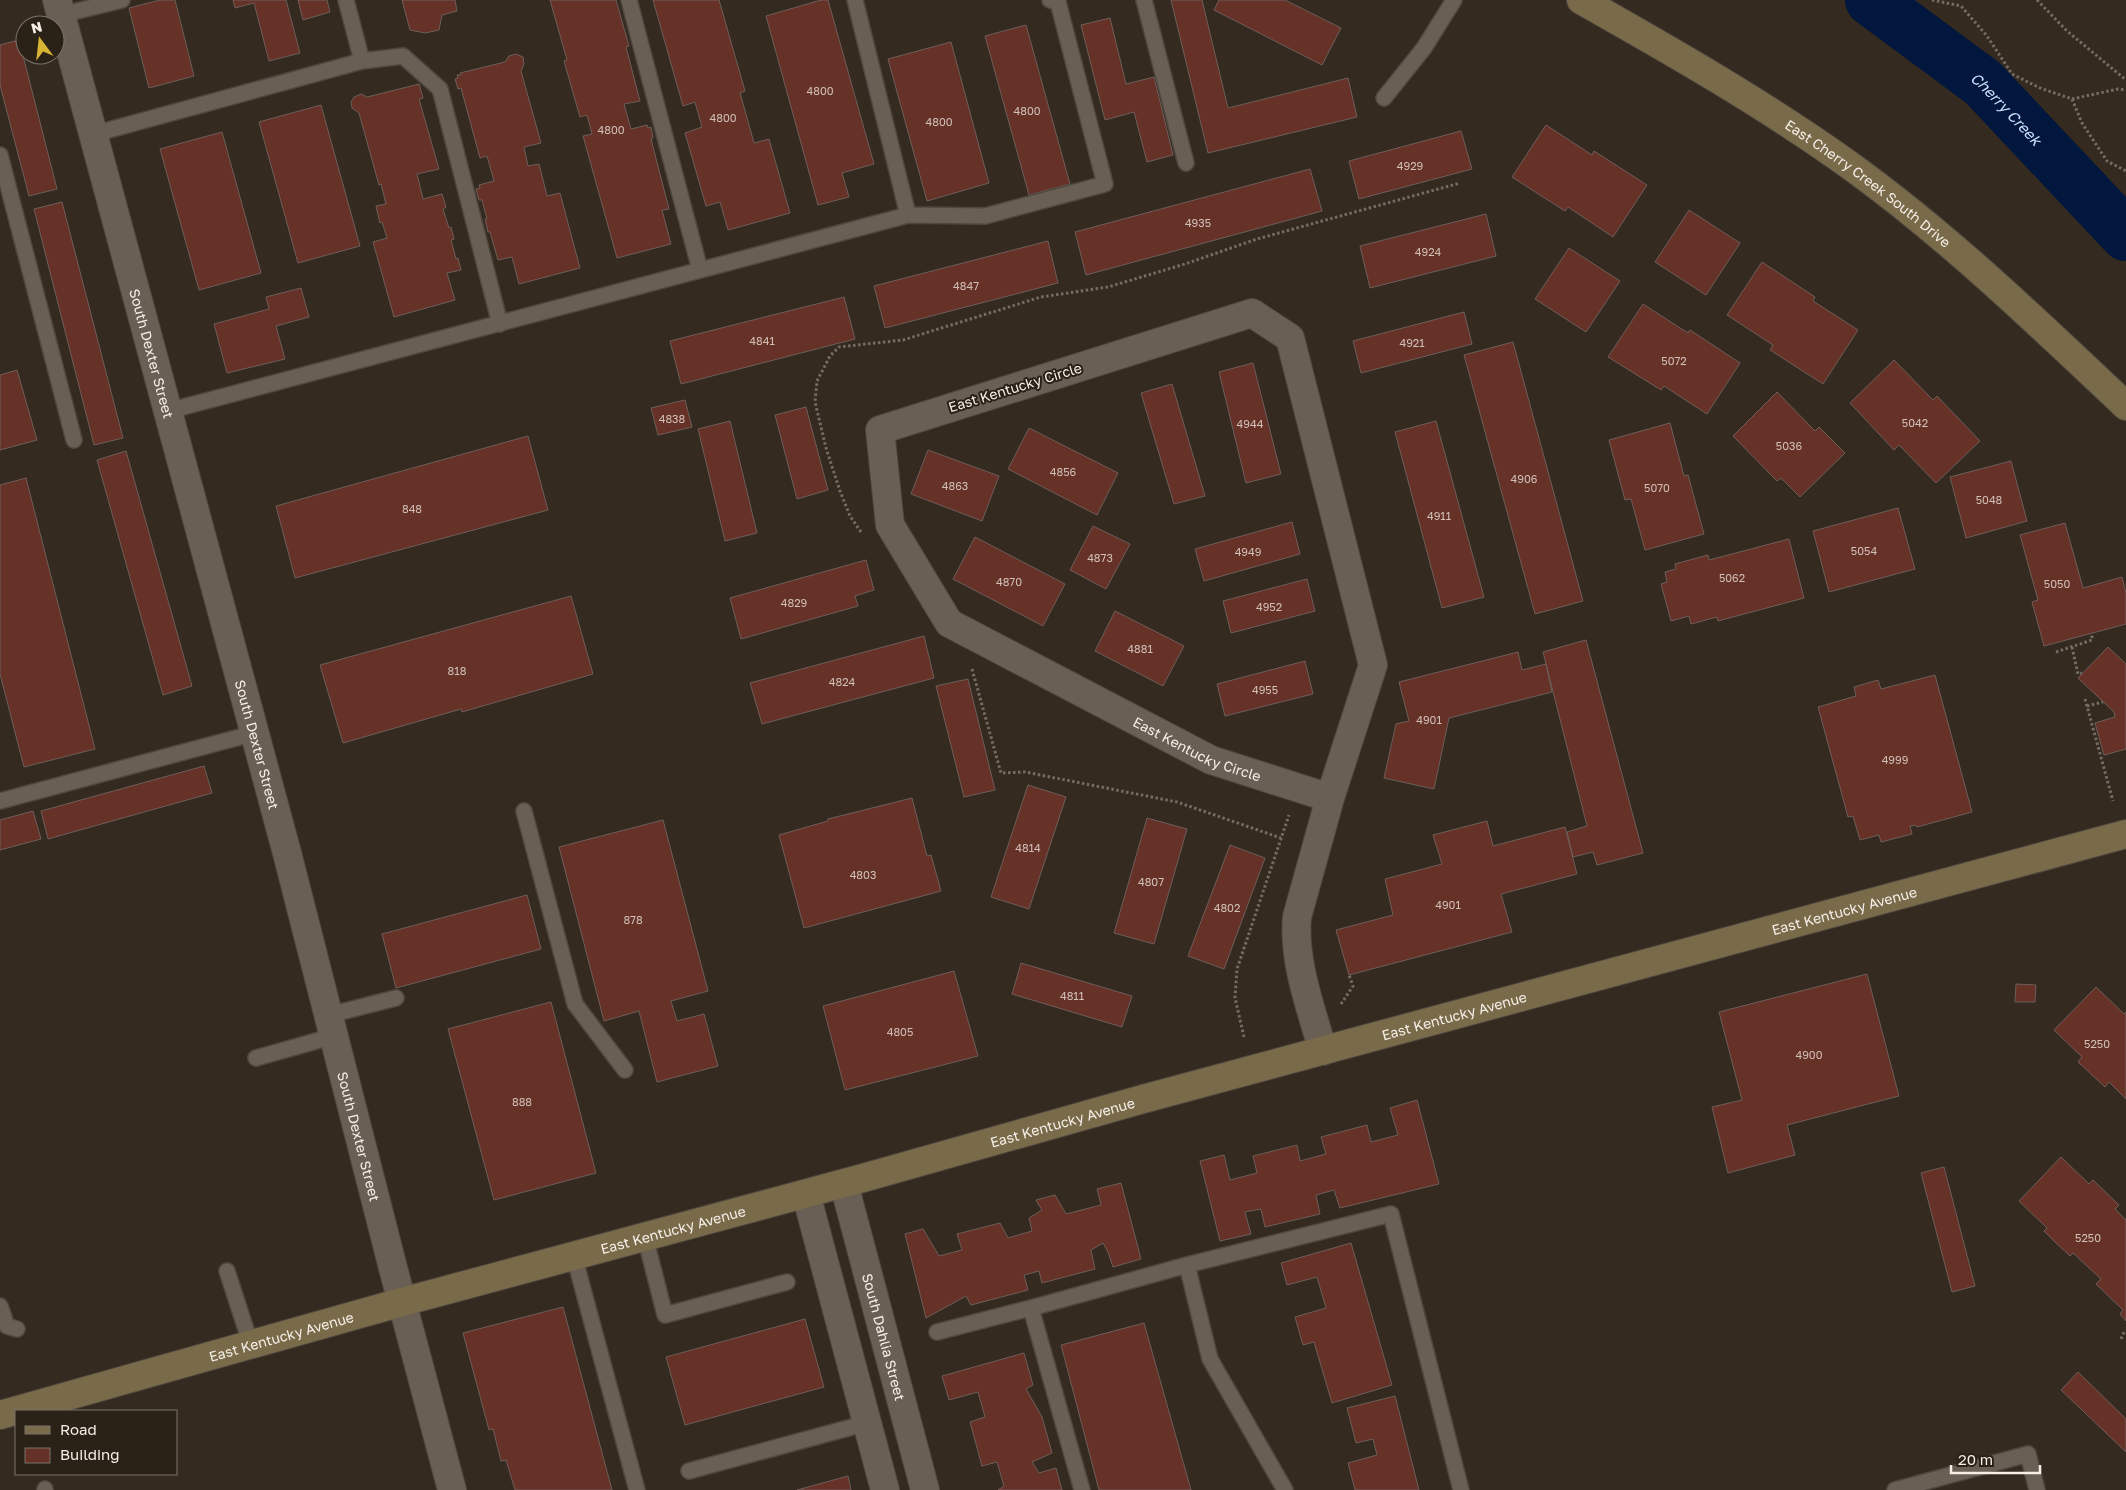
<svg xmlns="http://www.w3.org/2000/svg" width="2126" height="1490" font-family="'Golos Text',sans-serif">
	<rect width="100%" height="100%" fill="#342a20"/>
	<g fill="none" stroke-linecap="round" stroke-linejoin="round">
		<path stroke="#02173d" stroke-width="52" id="s1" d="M 1871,0 L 1983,83 L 2126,235"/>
	</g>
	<path fill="#663126" stroke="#6e5e5a" d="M 160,0 L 175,0 L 194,76 L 149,88 L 129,8 Z
		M 233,0 L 286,0 L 300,53 L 269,61 L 254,3 L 235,8 Z
		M 298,0 L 327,0 L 330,12 L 303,20 Z
		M 402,0 L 455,0 L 457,11 L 442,15 L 439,30 L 425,33 L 410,30 Z
		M 550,0 L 616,0 L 629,46 L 626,47 L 640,101 L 624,104 L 631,129 L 647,125 L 648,128 L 651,127 L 653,138 L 651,139 L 669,209 L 662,210 L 671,244 L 617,258 L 583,136 L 592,134 L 587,115 L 580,117 L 564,61 L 567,60 Z
		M 653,0 L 719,0 L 745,91 L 740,93 L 754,143 L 769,139 L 790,213 L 728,230 L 720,202 L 706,206 L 685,133 L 702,127 L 695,102 L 683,106 Z
		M 821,0 L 828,0 L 874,164 L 842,173 L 849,197 L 818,205 L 766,16 Z
		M 1171,0 L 1202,0 L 1228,108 L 1348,78 L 1357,117 L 1208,153 Z
		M 1219,0 L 1285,0 L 1341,28 L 1322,65 L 1214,10 Z
		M 1110,18 L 1126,84 L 1154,77 L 1173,155 L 1147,162 L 1134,112 L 1105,120 L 1081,25 Z
		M 1026,25 L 1070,184 L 1029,195 L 985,36 Z
		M 19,40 L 57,189 L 29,196 L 0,85 L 0,45 Z
		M 951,42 L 989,183 L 927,201 L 888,59 Z
		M 516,54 L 523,57 L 524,64 L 521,71 L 541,143 L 524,147 L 528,166 L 539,164 L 547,196 L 560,193 L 580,268 L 519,284 L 512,257 L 498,260 L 490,232 L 488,232 L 485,219 L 487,219 L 482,200 L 479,200 L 476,189 L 480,188 L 479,185 L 494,181 L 487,156 L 480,158 L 461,88 L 458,89 L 455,79 L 458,78 L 457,75 L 461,75 L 460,73 L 505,62 L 509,56 Z
		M 419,84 L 423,98 L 419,99 L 439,169 L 417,174 L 423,199 L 442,194 L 446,207 L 443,209 L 449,228 L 451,227 L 454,239 L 451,240 L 456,259 L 458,258 L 461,270 L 447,273 L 455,300 L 394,317 L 373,242 L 387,238 L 382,222 L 380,223 L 376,206 L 386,204 L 381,184 L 379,185 L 359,113 L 352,108 L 351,102 L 354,97 L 361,94 L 367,97 Z
		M 321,105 L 360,246 L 298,263 L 259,122 Z
		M 1546,125 L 1592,155 L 1594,151 L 1647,185 L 1613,237 L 1568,207 L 1565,211 L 1512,177 Z
		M 1461,131 L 1472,169 L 1359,199 L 1349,161 Z
		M 222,132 L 261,273 L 199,290 L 160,149 Z
		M 1310,169 L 1322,211 L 1086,275 L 1075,232 Z
		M 62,202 L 123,438 L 94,445 L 34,209 Z
		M 1689,210 L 1740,243 L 1706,295 L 1655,262 Z
		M 1486,214 L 1496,256 L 1370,288 L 1360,246 Z
		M 1048,241 L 1058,283 L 885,328 L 874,286 Z
		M 1569,248 L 1620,281 L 1586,332 L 1535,299 Z
		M 1762,262 L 1815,297 L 1813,301 L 1858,330 L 1823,384 L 1770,350 L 1773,345 L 1727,315 Z
		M 301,288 L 309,317 L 276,326 L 285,359 L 227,373 L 214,324 L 269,309 L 266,297 Z
		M 844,297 L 855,339 L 681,384 L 670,341 Z
		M 1643,304 L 1688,333 L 1690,330 L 1740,363 L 1707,414 L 1664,386 L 1661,390 L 1608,357 Z
		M 1464,312 L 1472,344 L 1361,373 L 1353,341 Z
		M 1513,342 L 1583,601 L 1535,614 L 1464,355 Z
		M 1894,360 L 1933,400 L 1937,396 L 1980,441 L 1936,483 L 1899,445 L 1894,450 L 1850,403 Z
		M 1253,363 L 1281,474 L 1246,483 L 1219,372 Z
		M 17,370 L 37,440 L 0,450 L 0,375 Z
		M 1172,384 L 1205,496 L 1174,504 L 1141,393 Z
		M 1777,392 L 1815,431 L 1819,427 L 1845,453 L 1800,497 L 1781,478 L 1777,481 L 1733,436 Z
		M 685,400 L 692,427 L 658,435 L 651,408 Z
		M 806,407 L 828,490 L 797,499 L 775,415 Z
		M 730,421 L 757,533 L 725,541 L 698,429 Z
		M 1436,421 L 1484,597 L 1442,608 L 1395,432 Z
		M 1670,423 L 1684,476 L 1688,475 L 1704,534 L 1645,550 L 1631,499 L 1625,500 L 1609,440 Z
		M 1029,428 L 1118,473 L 1097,515 L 1008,469 Z
		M 528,436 L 548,510 L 295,578 L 276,506 Z
		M 928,450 L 999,476 L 982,521 L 911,494 Z
		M 126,451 L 192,686 L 163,695 L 97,460 Z
		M 2011,461 L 2027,521 L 1966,538 L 1950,477 Z
		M 26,478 L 95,749 L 24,767 L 0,674 L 0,485 Z
		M 1898,508 L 1915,569 L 1829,592 L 1813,531 Z
		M 1292,522 L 1300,554 L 1204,581 L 1195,549 Z
		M 2065,523 L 2083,588 L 2122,577 L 2126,593 L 2126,624 L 2044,646 L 2032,602 L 2038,600 L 2020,535 Z
		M 1093,526 L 1130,544 L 1106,589 L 1070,570 Z
		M 975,537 L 1065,584 L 1043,626 L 953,579 Z
		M 1789,539 L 1804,598 L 1718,621 L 1717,617 L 1691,624 L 1689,616 L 1671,621 L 1661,584 L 1667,582 L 1665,572 L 1676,569 L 1675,564 L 1708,555 L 1709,560 Z
		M 866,560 L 874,590 L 855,596 L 858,606 L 741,639 L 730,598 Z
		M 1307,579 L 1315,611 L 1231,633 L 1223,601 Z
		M 571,596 L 593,674 L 462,712 L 461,709 L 343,743 L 320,665 Z
		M 1115,611 L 1184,646 L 1163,686 L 1095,651 Z
		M 924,636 L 934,678 L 762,724 L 750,683 Z
		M 1586,640 L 1643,853 L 1597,865 L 1593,852 L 1573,857 L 1567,832 L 1587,826 L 1543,652 Z
		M 2108,647 L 2126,664 L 2126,749 L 2104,755 L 2095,723 L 2115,717 L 2114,712 L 2078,678 Z
		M 1518,652 L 1522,670 L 1546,664 L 1552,692 L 1449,718 L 1434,789 L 1384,778 L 1396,724 L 1409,721 L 1399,682 Z
		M 1305,661 L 1313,694 L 1225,716 L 1217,684 Z
		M 1935,675 L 1972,812 L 1917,827 L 1916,825 L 1910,826 L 1912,834 L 1881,842 L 1879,835 L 1860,840 L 1853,816 L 1848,817 L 1818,707 L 1856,696 L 1854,687 L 1878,680 L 1881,689 Z
		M 968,679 L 995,790 L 964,797 L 936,686 Z
		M 204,766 L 212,793 L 48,839 L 41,811 Z
		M 1028,785 L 1066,797 L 1029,909 L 991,897 Z
		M 912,798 L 927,856 L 931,855 L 941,891 L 804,928 L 779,835 L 828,821 L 828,819 Z
		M 33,811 L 41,839 L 0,850 L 0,820 Z
		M 1147,818 L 1187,829 L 1154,944 L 1114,933 Z
		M 663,820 L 708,991 L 671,1001 L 677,1021 L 704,1014 L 718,1066 L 657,1082 L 639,1011 L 604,1021 L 559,847 Z
		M 1487,821 L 1493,846 L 1565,827 L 1577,874 L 1501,894 L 1512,932 L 1349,975 L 1336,930 L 1393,915 L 1385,879 L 1442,864 L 1433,835 Z
		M 1230,845 L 1265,858 L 1224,969 L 1188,956 Z
		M 527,895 L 541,949 L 396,988 L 382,934 Z
		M 1021,963 L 1132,996 L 1122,1027 L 1012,994 Z
		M 954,971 L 978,1056 L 845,1090 L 823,1006 Z
		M 1867,974 L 1899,1096 L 1787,1125 L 1795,1155 L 1728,1173 L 1712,1107 L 1742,1100 L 1719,1012 Z
		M 2016,984 L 2036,985 L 2035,1002 L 2015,1002 Z
		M 2096,987 L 2124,1014 L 2126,1012 L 2126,1099 L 2109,1082 L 2105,1087 L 2078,1062 L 2082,1057 L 2054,1030 Z
		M 551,1002 L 596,1173 L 494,1200 L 448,1029 Z
		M 1417,1100 L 1439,1184 L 1340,1208 L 1334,1190 L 1316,1195 L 1320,1214 L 1265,1227 L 1261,1209 L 1245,1212 L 1251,1234 L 1220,1241 L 1200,1161 L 1224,1155 L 1230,1180 L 1257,1173 L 1253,1156 L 1297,1145 L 1300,1161 L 1326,1154 L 1321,1137 L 1367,1125 L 1371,1142 L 1398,1135 L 1390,1108 Z
		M 2061,1157 L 2089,1184 L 2093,1180 L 2119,1205 L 2115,1209 L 2126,1220 L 2126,1321 L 2120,1314 L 2123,1310 L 2096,1284 L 2101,1279 L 2073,1253 L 2070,1256 L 2055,1242 L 2044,1231 L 2047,1228 L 2019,1201 Z
		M 1944,1167 L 1975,1286 L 1952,1292 L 1921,1173 Z
		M 1121,1183 L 1141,1259 L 1113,1267 L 1108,1252 L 1103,1243 L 1091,1250 L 1095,1269 L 1042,1283 L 1039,1271 L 1024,1275 L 1028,1290 L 971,1305 L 966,1296 L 926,1318 L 905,1234 L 923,1229 L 939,1256 L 962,1250 L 957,1234 L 1000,1223 L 1008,1238 L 1032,1231 L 1029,1218 L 1042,1210 L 1036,1200 L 1055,1195 L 1066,1214 L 1101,1205 L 1097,1189 Z
		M 1351,1243 L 1392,1385 L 1332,1403 L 1314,1342 L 1303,1345 L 1295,1317 L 1326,1308 L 1317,1277 L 1287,1285 L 1281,1263 Z
		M 563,1307 L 612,1490 L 515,1490 L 506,1460 L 501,1461 L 493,1429 L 489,1430 L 463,1333 Z
		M 805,1319 L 824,1387 L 685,1425 L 666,1357 Z
		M 1144,1323 L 1191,1490 L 1099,1490 L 1061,1345 Z
		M 1024,1353 L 1033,1385 L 1026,1389 L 1042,1417 L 1052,1453 L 1032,1462 L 1039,1473 L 1056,1468 L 1062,1490 L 998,1490 L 1004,1486 L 997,1462 L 982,1466 L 970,1422 L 985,1417 L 978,1392 L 949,1400 L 942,1376 Z
		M 2078,1372 L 2126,1419 L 2126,1452 L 2061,1390 Z
		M 1395,1396 L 1419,1490 L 1355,1490 L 1348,1463 L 1377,1455 L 1373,1439 L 1356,1443 L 1347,1408 Z
		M 848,1476 L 851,1490 L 797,1490 Z"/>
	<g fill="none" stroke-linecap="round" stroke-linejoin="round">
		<defs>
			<path id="lane" d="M 629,0 L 700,270
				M 1144,0 L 1186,163
				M 61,15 L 122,0
				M 362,61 L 403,56 L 440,89 L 500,324
				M 1384,98 L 1424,48 L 1454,0
				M 94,134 L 362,61 L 346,0
				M 0,155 L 74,440
				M 908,215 L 985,216 L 1105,184 L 1058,2 L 1050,0
				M 168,411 L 908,215 L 855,0
				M 0,801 L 255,733
				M 524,811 L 575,1004 L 625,1070
				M 329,1015 L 396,998
				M 256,1058 L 334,1036
				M 645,1237 L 665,1315 L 787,1282
				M 574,1256 L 637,1490
				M 1187,1265 L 1391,1214 L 1461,1490
				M 227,1271 L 251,1345
				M 0,1306 L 7,1326 L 17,1329
				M 937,1332 L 1031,1308
				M 689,1471 L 867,1423
				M 45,1489 L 45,1490
				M 1082,1490 L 1031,1308 L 1187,1265 L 1210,1359 L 1285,1490
				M 1895,1490 L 2028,1454 L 2037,1490"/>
			<g id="street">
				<path id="s2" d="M 57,0 L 287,853 L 393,1268 L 452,1490"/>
				<path id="s3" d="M 1323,1051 C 1311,1008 1293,962 1297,917 L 1330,798 L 1373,665 L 1290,338 L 1252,313 L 880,430 L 890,525 L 949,623 L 1211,760 L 1330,798"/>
				<path id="s4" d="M 844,1184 L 925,1490"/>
				<path d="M 806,1194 L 885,1490"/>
			</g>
			<g id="secondary">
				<path id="s5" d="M 1581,0 C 1673,52 1766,105 1852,167 C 1950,238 2038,323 2126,406"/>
				<path id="s6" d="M 0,1415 L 402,1302 L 863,1178 L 1143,1099 L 2126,834"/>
			</g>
		</defs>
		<use href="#lane" stroke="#4f483f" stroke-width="18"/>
		<use href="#street" stroke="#4f483f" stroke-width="30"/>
		<use href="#secondary" stroke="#4f483f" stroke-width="30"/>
		<path stroke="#756c63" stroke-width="3" stroke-dasharray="2.5 2.5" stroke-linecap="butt" d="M 1932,0 L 1961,6 L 1987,36 L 2012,74 L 2040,88 L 2072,99 L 2082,123 L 2107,161 L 2126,171
			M 2037,0 L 2067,31 L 2126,80
			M 2072,99 L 2118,89 L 2126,90
			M 861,532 L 850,516 L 840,491 L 826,448 L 815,402 L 817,381 L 830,356 L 839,347 L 903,340 L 1041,297 L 1108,287 L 1185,264 L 1257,239 L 1460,183
			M 2072,647 L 2078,674 L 2082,673
			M 2056,652 L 2092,640 L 2092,633
			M 972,669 L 1001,773 L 1025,772 L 1177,802 L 1281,838
			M 2085,699 L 2113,801
			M 2087,706 L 2103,702
			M 1341,1004 L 1353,986 L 1349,975
			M 1244,1037 L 1235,998 L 1237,969 L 1289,815
			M 2121,1339 L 2125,1330"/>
		<use href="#lane" stroke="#6a5f54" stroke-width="15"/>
		<use href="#street" stroke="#6a5f54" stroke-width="28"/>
		<use href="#secondary" stroke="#796a4a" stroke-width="28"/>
	</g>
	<g text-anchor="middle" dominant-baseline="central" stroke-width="4" stroke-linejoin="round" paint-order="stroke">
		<g font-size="11" fill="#d1c0b8">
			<text x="820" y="90">4800</text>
			<text x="1027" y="110">4800</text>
			<text x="723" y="117">4800</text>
			<text x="939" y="121">4800</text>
			<text x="611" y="129">4800</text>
			<text x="1410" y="165">4929</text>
			<text x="1198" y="222">4935</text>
			<text x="1428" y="251">4924</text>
			<text x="966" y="285">4847</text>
			<text x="762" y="340">4841</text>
			<text x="1412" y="342">4921</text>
			<text x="1674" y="360">5072</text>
			<text x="672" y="418">4838</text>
			<text x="1915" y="422">5042</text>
			<text x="1250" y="423">4944</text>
			<text x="1789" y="445">5036</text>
			<text x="1063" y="471">4856</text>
			<text x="1524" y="478">4906</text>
			<text x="955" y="485">4863</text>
			<text x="1657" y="487">5070</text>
			<text x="1989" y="499">5048</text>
			<text x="412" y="508">848</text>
			<text x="1439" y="515">4911</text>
			<text x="1864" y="550">5054</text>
			<text x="1248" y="551">4949</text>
			<text x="1100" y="557">4873</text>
			<text x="1732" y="577">5062</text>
			<text x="1009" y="581">4870</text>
			<text x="2057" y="583">5050</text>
			<text x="794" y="602">4829</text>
			<text x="1269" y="606">4952</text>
			<text x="1140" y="648">4881</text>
			<text x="457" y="670">818</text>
			<text x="842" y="681">4824</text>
			<text x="1265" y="689">4955</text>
			<text x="1429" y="719">4901</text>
			<text x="1895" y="759">4999</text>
			<text x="1028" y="847">4814</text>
			<text x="863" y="874">4803</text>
			<text x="1151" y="881">4807</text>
			<text x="1448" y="904">4901</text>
			<text x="1227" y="907">4802</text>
			<text x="633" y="919">878</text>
			<text x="1072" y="995">4811</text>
			<text x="900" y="1031">4805</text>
			<text x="2097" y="1043">5250</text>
			<text x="1809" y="1054">4900</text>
			<text x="522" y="1101">888</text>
			<text x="2088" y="1237">5250</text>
		</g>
		<g font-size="14" fill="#f5efe8" stroke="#2a2117">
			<text stroke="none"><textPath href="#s5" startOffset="341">East Cherry Creek South Drive</textPath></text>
			<text stroke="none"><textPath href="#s2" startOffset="366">South Dexter Street</textPath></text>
			<text transform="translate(1015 387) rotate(-17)">East Kentucky Circle</text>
			<text stroke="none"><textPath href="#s2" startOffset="771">South Dexter Street</textPath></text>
			<text stroke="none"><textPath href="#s3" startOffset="1662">East Kentucky Circle</textPath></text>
			<text stroke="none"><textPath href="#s6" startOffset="1912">East Kentucky Avenue</textPath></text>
			<text stroke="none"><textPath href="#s6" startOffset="1508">East Kentucky Avenue</textPath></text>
			<text stroke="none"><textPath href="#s6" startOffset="1102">East Kentucky Avenue</textPath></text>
			<text stroke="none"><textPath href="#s2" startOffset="1176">South Dexter Street</textPath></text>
			<text stroke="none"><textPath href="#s6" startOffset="698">East Kentucky Avenue</textPath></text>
			<text stroke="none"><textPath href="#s6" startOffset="292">East Kentucky Avenue</textPath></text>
			<text stroke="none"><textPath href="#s4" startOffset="158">South Dahlia Street</textPath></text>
		</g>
		<g font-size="15" font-style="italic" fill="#cddefb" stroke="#2a2117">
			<text stroke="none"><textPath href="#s1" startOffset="174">Cherry Creek</textPath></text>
		</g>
	</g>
	<rect x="15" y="1410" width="162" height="65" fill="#2a2117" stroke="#7b736b"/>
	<rect x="25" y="1426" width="25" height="8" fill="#796a4a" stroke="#7b736b"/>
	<text x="60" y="1435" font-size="15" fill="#f5efe8">Road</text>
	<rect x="25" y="1448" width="25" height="15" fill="#663126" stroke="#7b736b"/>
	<text x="60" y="1460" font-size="15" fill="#f5efe8">Building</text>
	<g transform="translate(40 40) rotate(345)"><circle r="24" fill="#2a2117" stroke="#7b736b"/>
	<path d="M0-4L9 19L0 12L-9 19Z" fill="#d8b434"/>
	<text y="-8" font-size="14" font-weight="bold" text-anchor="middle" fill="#f5efe8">N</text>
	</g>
	<path d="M1951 1465v8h89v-8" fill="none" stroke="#f5efe8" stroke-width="2.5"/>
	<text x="1958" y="1465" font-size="15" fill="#f5efe8" stroke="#2a2117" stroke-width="4" paint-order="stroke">20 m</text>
</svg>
